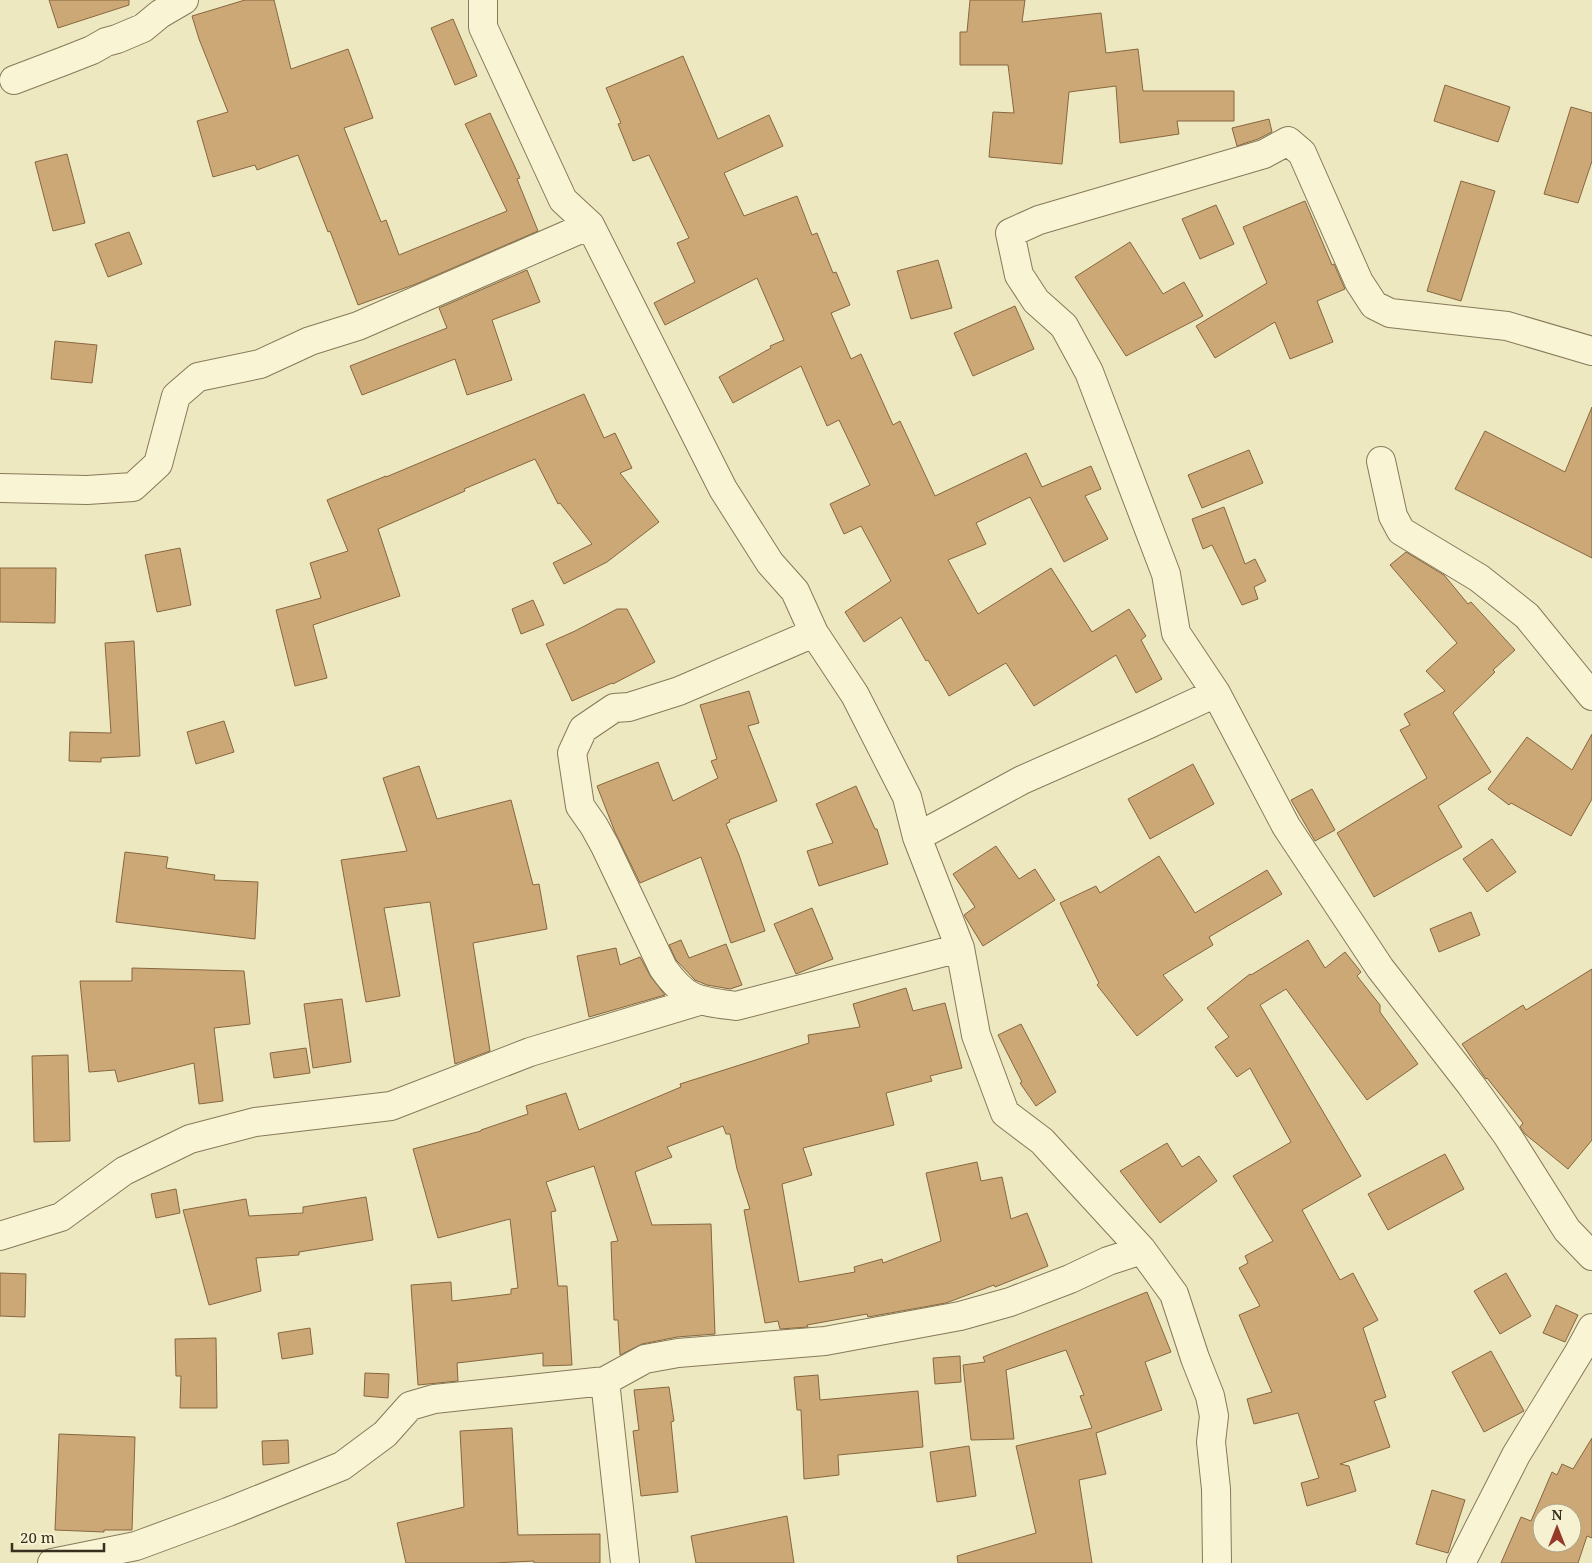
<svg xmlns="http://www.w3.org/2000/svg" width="1592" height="1563" font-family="'Noto Serif',serif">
	<rect width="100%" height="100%" fill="#eee8c1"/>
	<path fill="#cca877" stroke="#86673f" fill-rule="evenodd" d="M 49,0 L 129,0 L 129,5 L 58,28 Z
		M 245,0 L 274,0 L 291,69 L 348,49 L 373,118 L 344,128 L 381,222 L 386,220 L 399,255 L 507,211 L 465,124 L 490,113 L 520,178 L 517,179 L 538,231 L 416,284 L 358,305 L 330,231 L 328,232 L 298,155 L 257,170 L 255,165 L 213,177 L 197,121 L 228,112 L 199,39 L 192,16 Z
		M 970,0 L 1025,0 L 1022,22 L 1101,13 L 1106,53 L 1138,49 L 1143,91 L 1234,91 L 1234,121 L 1177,121 L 1179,134 L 1120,143 L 1116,86 L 1069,92 L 1062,164 L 989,157 L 993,112 L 1014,113 L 1008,65 L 960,65 L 960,32 L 967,32 Z
		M 453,19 L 477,76 L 455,85 L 431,28 Z
		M 683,56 L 718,139 L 769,115 L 783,146 L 724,173 L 744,216 L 797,196 L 812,235 L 817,233 L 833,273 L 836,272 L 850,305 L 831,313 L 851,359 L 861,354 L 893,425 L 900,421 L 935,496 L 1026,453 L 1042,487 L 1091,466 L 1101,489 L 1085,496 L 1108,539 L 1064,562 L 1030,497 L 976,523 L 986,544 L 948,560 L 978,614 L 1051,568 L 1092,632 L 1129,609 L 1146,636 L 1141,640 L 1162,679 L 1136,693 L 1116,655 L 1034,706 L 1006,663 L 949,696 L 928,660 L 926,661 L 901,617 L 864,642 L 845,612 L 891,581 L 861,526 L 844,534 L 830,504 L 870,485 L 839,420 L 827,426 L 801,366 L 733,403 L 719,377 L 771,348 L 770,346 L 784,340 L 757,278 L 665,325 L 654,303 L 695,282 L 677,243 L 689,238 L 649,155 L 633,161 L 618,124 L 621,123 L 606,88 Z
		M 1445,85 L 1510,107 L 1498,142 L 1434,121 Z
		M 1571,107 L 1592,113 L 1592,161 L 1578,203 L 1544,194 Z
		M 1269,119 L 1272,132 L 1258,139 L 1237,146 L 1232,128 Z
		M 67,154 L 85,223 L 53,231 L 35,162 Z
		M 1461,181 L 1495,191 L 1461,301 L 1427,291 Z
		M 1305,201 L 1332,265 L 1334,264 L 1345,289 L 1317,301 L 1333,342 L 1290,359 L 1275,322 L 1215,358 L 1196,326 L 1267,283 L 1243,227 Z
		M 1216,205 L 1234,244 L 1200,259 L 1182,219 Z
		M 129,232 L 142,264 L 108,277 L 95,244 Z
		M 1130,242 L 1163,294 L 1184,282 L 1203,316 L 1126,356 L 1075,277 Z
		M 938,260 L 952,308 L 911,319 L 897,271 Z
		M 527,270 L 540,302 L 492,320 L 512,380 L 467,395 L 455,359 L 362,395 L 350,366 L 447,328 L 439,308 Z
		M 1015,306 L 1034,349 L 973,376 L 954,333 Z
		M 55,341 L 97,345 L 92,383 L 51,379 Z
		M 584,394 L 604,438 L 615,433 L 632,468 L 620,473 L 659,522 L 607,562 L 564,584 L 553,563 L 592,544 L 560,503 L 558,504 L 535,459 L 464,489 L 465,491 L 378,529 L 400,596 L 313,625 L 327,678 L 295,686 L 276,610 L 321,598 L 310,563 L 348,551 L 327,500 L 386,476 L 386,477 Z
		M 1592,407 L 1592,558 L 1455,489 L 1485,431 L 1565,472 Z
		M 1249,450 L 1263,483 L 1202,508 L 1188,475 Z
		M 1224,507 L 1245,564 L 1255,559 L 1266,581 L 1254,587 L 1258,599 L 1242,605 L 1212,545 L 1203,549 L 1192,519 Z
		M 180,548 L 191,605 L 157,612 L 145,555 Z
		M 1406,552 L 1444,575 L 1468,604 L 1471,602 L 1515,650 L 1493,670 L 1495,672 L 1453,713 L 1491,772 L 1438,806 L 1462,847 L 1374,897 L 1337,833 L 1427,778 L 1400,730 L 1410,725 L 1404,714 L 1445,691 L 1426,671 L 1457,643 L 1390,565 Z
		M 0,568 L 56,568 L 55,623 L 0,622 Z
		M 533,600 L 544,625 L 521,634 L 512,609 Z
		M 617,609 L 627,609 L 655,662 L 613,684 L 612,683 L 572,701 L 546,644 L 575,631 Z
		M 134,641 L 140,756 L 101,758 L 101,762 L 69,761 L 70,732 L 111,733 L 105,643 Z
		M 749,691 L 759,723 L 748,726 L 777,801 L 729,820 L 730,822 L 726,824 L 739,855 L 765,931 L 731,943 L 701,857 L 640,883 L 615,832 L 597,786 L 658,762 L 673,801 L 718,778 L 711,761 L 717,759 L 700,705 Z
		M 224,721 L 234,752 L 196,764 L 187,732 Z
		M 1592,734 L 1592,799 L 1571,836 L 1511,803 L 1509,805 L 1488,789 L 1527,737 L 1572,770 Z
		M 1193,764 L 1214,804 L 1150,839 L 1128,799 Z
		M 419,766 L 437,819 L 511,800 L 533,885 L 539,884 L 547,929 L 473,943 L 490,1051 L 455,1064 L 430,902 L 384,908 L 400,996 L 366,1002 L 341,860 L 407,851 L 383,778 Z
		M 856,786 L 875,829 L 877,829 L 888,864 L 819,886 L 807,851 L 833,843 L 816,804 Z
		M 1312,789 L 1335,830 L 1315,841 L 1291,800 Z
		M 1492,839 L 1516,872 L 1487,892 L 1463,859 Z
		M 996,846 L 1019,879 L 1035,869 L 1055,900 L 983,946 L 964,915 L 975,907 L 953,874 Z
		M 125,852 L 168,857 L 166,868 L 215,875 L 214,880 L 258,882 L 255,939 L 116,922 Z
		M 1159,856 L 1195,913 L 1267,870 L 1282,894 L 1209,937 L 1213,945 L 1163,975 L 1183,1000 L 1137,1036 L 1097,985 L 1099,983 L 1060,903 L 1096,886 L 1100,893 Z
		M 812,908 L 833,959 L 796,974 L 774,924 Z
		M 1471,912 L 1480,935 L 1439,952 L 1430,929 Z
		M 681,940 L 689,958 L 726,944 L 742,985 L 730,989 L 707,985 L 695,980 L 676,960 L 669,945 Z
		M 1308,940 L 1325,968 L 1345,952 L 1361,972 L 1357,976 L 1380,1005 L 1380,1012 L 1418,1064 L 1367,1100 L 1286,989 L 1260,1005 L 1361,1176 L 1302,1210 L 1340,1280 L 1353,1273 L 1378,1320 L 1363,1328 L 1386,1397 L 1374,1401 L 1390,1447 L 1340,1464 L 1349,1466 L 1356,1491 L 1307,1506 L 1301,1483 L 1319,1478 L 1298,1413 L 1254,1424 L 1247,1399 L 1272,1392 L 1239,1315 L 1260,1306 L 1239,1268 L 1248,1263 L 1245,1256 L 1273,1241 L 1233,1176 L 1291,1142 L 1250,1068 L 1237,1077 L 1215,1047 L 1229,1037 L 1207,1008 L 1250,974 L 1251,975 Z
		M 616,948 L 620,965 L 640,957 L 651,977 L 665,995 L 589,1017 L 577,956 Z
		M 132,968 L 244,971 L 250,1024 L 214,1028 L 223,1101 L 199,1104 L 194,1063 L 118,1082 L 115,1070 L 89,1072 L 80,981 L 132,981 Z
		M 1592,969 L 1592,1140 L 1568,1169 L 1525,1134 L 1520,1127 L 1523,1123 L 1487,1078 L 1486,1079 L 1462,1044 L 1523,1005 L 1526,1010 Z
		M 906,988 L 913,1011 L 945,1003 L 962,1068 L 930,1076 L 932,1081 L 886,1093 L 894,1125 L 803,1148 L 812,1175 L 782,1184 L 799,1282 L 855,1272 L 854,1267 L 882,1259 L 883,1263 L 941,1241 L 926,1173 L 977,1162 L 981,1181 L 1002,1177 L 1011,1219 L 1027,1213 L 1048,1266 L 995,1287 L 994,1285 L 946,1303 L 868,1317 L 867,1314 L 807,1325 L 808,1327 L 780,1329 L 778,1321 L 765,1323 L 744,1210 L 750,1209 L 737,1169 L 730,1134 L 726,1134 L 723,1126 L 667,1147 L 672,1157 L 635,1172 L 652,1225 L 711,1224 L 715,1334 L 677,1337 L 642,1344 L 620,1355 L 618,1320 L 614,1320 L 611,1242 L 618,1241 L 594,1166 L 546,1182 L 556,1211 L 551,1212 L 558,1286 L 567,1286 L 572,1365 L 543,1366 L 543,1353 L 457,1363 L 458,1381 L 418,1385 L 411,1285 L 451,1282 L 452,1301 L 511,1294 L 511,1289 L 518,1288 L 510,1219 L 438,1238 L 413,1149 L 481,1131 L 481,1130 L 528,1114 L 526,1106 L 566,1093 L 579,1130 L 681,1087 L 680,1084 L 809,1043 L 808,1035 L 860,1027 L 853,1004 Z
		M 342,999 L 351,1062 L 313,1068 L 304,1004 Z
		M 1021,1024 L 1056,1092 L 1036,1106 L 1020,1083 L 1022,1082 L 998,1035 Z
		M 306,1048 L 310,1073 L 274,1078 L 270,1053 Z
		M 68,1055 L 70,1141 L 34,1142 L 32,1056 Z
		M 1167,1143 L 1182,1167 L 1199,1156 L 1217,1181 L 1160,1223 L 1120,1171 Z
		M 1445,1154 L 1464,1189 L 1388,1230 L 1368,1194 Z
		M 176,1189 L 180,1213 L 156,1218 L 151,1194 Z
		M 366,1197 L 373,1240 L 299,1252 L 299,1255 L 256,1258 L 261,1291 L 209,1305 L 183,1210 L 246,1199 L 249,1216 L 303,1213 L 303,1207 Z
		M 0,1273 L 26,1274 L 25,1317 L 0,1316 Z
		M 1506,1273 L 1531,1316 L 1500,1334 L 1474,1291 Z
		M 1147,1292 L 1171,1352 L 1145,1362 L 1162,1410 L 1096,1433 L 1106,1474 L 1079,1480 L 1092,1563 L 958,1563 L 957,1556 L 1036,1533 L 1016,1446 L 1092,1428 L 1080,1396 L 1084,1395 L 1066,1350 L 1006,1370 L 1014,1439 L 971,1440 L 963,1365 L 985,1362 L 983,1357 Z
		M 1556,1305 L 1578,1315 L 1565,1342 L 1543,1333 Z
		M 310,1328 L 313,1354 L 282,1359 L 278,1333 Z
		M 216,1338 L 217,1408 L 180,1408 L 181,1376 L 176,1376 L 175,1339 Z
		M 1491,1351 L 1524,1411 L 1484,1432 L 1452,1372 Z
		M 960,1356 L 961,1382 L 935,1384 L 933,1358 Z
		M 365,1373 L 389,1374 L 388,1398 L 364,1396 Z
		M 818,1375 L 820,1400 L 918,1391 L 923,1447 L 838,1455 L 839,1475 L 804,1479 L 801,1410 L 797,1410 L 794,1377 Z
		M 669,1387 L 674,1421 L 671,1422 L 678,1492 L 641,1496 L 633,1431 L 639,1430 L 634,1390 Z
		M 512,1428 L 518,1535 L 600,1534 L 600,1563 L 534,1563 L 534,1561 L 494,1563 L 406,1563 L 397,1523 L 464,1507 L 460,1431 Z
		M 59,1434 L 135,1437 L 132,1530 L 104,1530 L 104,1532 L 55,1530 Z
		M 1592,1438 L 1592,1538 L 1587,1536 L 1578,1563 L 1501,1563 L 1521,1517 L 1531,1521 L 1552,1472 L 1557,1475 L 1562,1464 L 1573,1469 ZM 1542,1513 L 1572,1513 L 1572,1543 L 1542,1543 Z
		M 288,1440 L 289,1463 L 263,1465 L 262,1441 Z
		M 969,1446 L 976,1496 L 937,1502 L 930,1452 Z
		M 1432,1490 L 1465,1500 L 1448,1553 L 1416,1544 Z
		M 787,1516 L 794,1563 L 696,1563 L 691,1536 Z"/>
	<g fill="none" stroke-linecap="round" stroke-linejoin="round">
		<defs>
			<path id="minor" d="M 483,0 L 483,27 L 563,200 L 590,225 L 723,489 L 770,563 L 795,591 L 814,633 L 855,695 L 907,797 L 917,837 L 960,948 L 976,1035 L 1005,1113 L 1042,1141 L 1142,1250 L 1174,1294 L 1195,1358 L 1210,1396 L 1214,1416 L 1211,1442 L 1216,1489 L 1217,1563
				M 14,80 L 64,61 L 92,50 L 106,42 L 117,39 L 143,28 L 160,14 L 184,0
				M 1381,461 L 1393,516 L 1401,531 L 1479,578 L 1527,616 L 1592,696
				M 0,488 L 87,490 L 133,487 L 158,464 L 176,396 L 198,377 L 260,364 L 310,341 L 358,326 L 590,225
				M 814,633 L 679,691 L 629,707 L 614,708 L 583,729 L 572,753 L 580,806 L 594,826 L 605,846 L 663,968 C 686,1001 699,1001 736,1006 L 960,948
				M 1216,693 L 1176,633 L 1166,574 L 1089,372 L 1064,326 L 1036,301 L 1019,275 L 1010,233 L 1039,220 L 1264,154 L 1288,141 L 1302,153 L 1359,282 L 1374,305 L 1390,313 L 1507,326 L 1592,351
				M 917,837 L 1022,780 L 1149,724 L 1216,693 L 1286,826 L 1380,968 L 1471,1085 L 1507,1135 L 1567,1230 L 1592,1256
				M 0,1236 L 61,1217 L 124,1171 L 190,1139 L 255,1122 L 391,1106 L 530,1052 L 699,1001
				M 52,1563 L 136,1546 L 228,1512 L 342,1466 L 385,1434 L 410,1406 L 434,1399 L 605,1381
				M 625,1563 L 605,1381 L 645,1359 L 678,1353 L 825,1341 L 960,1316 L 1010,1302 L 1070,1279 L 1108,1261 L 1142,1250
				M 1461,1563 L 1516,1455 L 1579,1352 L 1592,1328"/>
		</defs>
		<use href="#minor" stroke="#877959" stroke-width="30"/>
		<use href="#minor" stroke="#f8f4d4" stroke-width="28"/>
	</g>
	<g transform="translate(1557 1528)"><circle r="24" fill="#f5f1d1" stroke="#a9a389"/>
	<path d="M0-4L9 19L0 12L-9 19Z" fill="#963a29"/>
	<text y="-8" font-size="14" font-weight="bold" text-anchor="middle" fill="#372e1d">N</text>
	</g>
	<path d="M12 1543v8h92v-8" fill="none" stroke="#372e1d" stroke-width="2.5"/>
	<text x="20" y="1543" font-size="15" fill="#372e1d" stroke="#f5f1d1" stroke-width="4" paint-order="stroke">20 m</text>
</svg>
